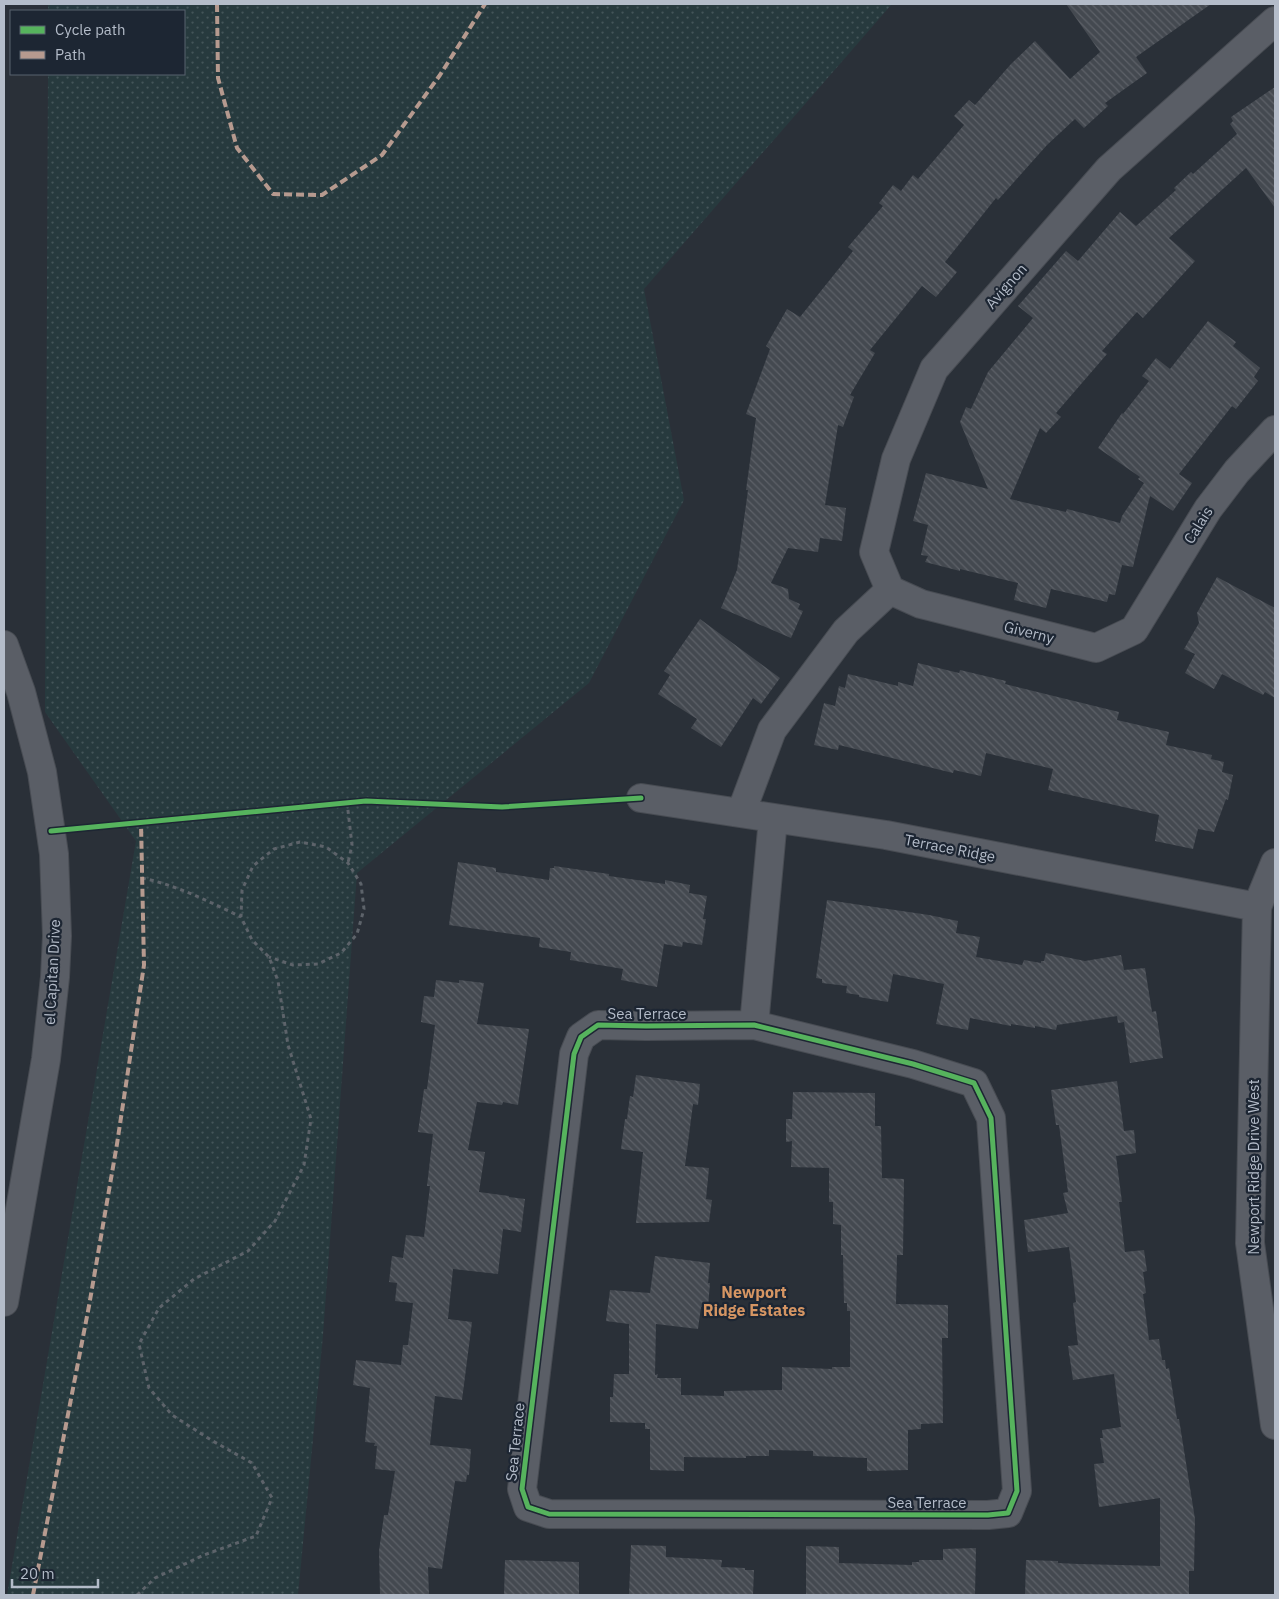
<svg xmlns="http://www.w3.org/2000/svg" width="1279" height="1599" font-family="'IBM Plex Sans',sans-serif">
	<defs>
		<pattern id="grass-dots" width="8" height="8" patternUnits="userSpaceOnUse" patternTransform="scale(1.25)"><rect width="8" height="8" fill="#273a3e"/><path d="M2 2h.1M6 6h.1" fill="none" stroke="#445559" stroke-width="1.8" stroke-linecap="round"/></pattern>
		<pattern id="building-back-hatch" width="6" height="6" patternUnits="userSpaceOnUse" patternTransform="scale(1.25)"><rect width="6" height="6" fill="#444950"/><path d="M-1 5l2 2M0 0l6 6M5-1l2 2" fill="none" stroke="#5d6168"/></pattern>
	</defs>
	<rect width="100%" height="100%" fill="#2a3038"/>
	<path fill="url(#grass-dots)" d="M 48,4 L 892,4 L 644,289 L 684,500 L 589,683 L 357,873 L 323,1335 L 298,1595 L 7,1595 L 136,841 L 45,712 L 48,74 L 184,74 L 184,11 L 48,11 Z"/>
	<path fill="url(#building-back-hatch)" d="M 1066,4 L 1211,4 L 1136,57 L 1147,73 L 1105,103 L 1108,106 L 1084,128 L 1075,119 L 1047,145 L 998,200 L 996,198 L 945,262 L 957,272 L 936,297 L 922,286 L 870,350 L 875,353 L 850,395 L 854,397 L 843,427 L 838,425 L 825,505 L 846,508 L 842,541 L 820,538 L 818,552 L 788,548 L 771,583 L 788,589 L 789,599 L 800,604 L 798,609 L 803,611 L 791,638 L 721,608 L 737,570 L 748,490 L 746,490 L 756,418 L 746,414 L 770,349 L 766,346 L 787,309 L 800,317 L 853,251 L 848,247 L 883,206 L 879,203 L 893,185 L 901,191 L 913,175 L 918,179 L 964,125 L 954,116 L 969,100 L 975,105 L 1011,64 L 1035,41 L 1070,79 L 1100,52 Z
		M 1275,87 L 1275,208 L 1246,168 L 1169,238 L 1195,261 L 1143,318 L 1137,312 L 1102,351 L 1107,354 L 1056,413 L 1061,417 L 1046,433 L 1040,428 L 1010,499 L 1066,512 L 1067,509 L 1120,523 L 1122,516 L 1144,483 L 1138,479 L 1140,477 L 1098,448 L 1122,413 L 1123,414 L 1149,381 L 1142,376 L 1156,358 L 1170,369 L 1208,321 L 1236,342 L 1233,346 L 1260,368 L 1254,377 L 1258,381 L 1236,409 L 1232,406 L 1179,474 L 1192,483 L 1173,511 L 1150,496 L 1133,567 L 1122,565 L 1115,595 L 1109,594 L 1107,602 L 1051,589 L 1046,608 L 1014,600 L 1018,583 L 960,569 L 960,571 L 925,562 L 928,556 L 921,555 L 928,525 L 913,521 L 926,473 L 988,489 L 960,422 L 966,407 L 971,409 L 988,372 L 1033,318 L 1018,306 L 1066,251 L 1078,261 L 1120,212 L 1136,226 L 1176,190 L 1174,188 L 1191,172 L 1193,174 L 1237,134 L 1230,124 L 1233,121 L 1231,117 Z
		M 1217,577 L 1275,608 L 1275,698 L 1265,692 L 1263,695 L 1222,674 L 1214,689 L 1185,673 L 1195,654 L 1184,649 L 1199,623 L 1197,613 Z
		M 700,619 L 780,678 L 761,704 L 753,698 L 721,747 L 691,728 L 697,719 L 658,694 L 670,675 L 664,671 Z
		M 918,663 L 959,673 L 960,670 L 1006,681 L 1005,684 L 1119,712 L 1117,720 L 1169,732 L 1166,745 L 1212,755 L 1211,759 L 1224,762 L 1222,772 L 1233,775 L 1228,800 L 1226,799 L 1214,832 L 1198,829 L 1193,849 L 1155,841 L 1159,815 L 1048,790 L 1053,769 L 986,753 L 981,776 L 954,770 L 953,773 L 839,745 L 838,750 L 814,745 L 824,703 L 835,706 L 839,686 L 845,688 L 848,674 L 898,686 L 898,682 L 913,686 Z
		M 458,862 L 496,868 L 496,872 L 549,880 L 550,868 L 554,868 L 554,866 L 609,874 L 609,876 L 665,884 L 665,880 L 690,885 L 689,893 L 707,896 L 703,919 L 706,919 L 702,945 L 683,942 L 682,947 L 664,944 L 657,987 L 621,980 L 623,969 L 570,960 L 571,952 L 539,947 L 540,938 L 449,925 Z
		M 827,900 L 929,915 L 958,921 L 956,933 L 980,937 L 976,957 L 1022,965 L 1024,960 L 1041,963 L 1041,961 L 1044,961 L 1046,953 L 1085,961 L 1121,955 L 1124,970 L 1145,968 L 1152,1012 L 1156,1011 L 1163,1058 L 1130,1063 L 1124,1022 L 1118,1023 L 1117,1016 L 1057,1025 L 1056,1030 L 1035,1026 L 1035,1028 L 1011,1024 L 1011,1026 L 970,1018 L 968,1030 L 936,1024 L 944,984 L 893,974 L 888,1002 L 859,997 L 859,995 L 846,993 L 847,986 L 822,983 L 822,979 L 816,978 Z
		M 436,980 L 459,983 L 459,980 L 484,983 L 477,1024 L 529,1029 L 518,1105 L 503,1102 L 502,1105 L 477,1102 L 468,1150 L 485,1152 L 479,1192 L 509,1196 L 509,1197 L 525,1199 L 521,1232 L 503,1229 L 498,1274 L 453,1269 L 448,1319 L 472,1322 L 462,1400 L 435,1396 L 430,1445 L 471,1449 L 469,1475 L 467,1475 L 466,1482 L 455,1481 L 442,1569 L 428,1567 L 429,1595 L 380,1595 L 379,1551 L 384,1515 L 388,1515 L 395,1471 L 375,1469 L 377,1446 L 374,1446 L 375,1443 L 365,1442 L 370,1388 L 353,1385 L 356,1360 L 401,1365 L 403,1345 L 408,1345 L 413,1303 L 395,1301 L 397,1283 L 389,1282 L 392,1256 L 403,1258 L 406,1235 L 424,1237 L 430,1186 L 427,1186 L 433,1134 L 418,1132 L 424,1089 L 427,1089 L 435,1025 L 421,1022 L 424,996 L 434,997 Z
		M 636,1075 L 700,1084 L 698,1105 L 693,1104 L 685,1166 L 709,1168 L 706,1199 L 712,1200 L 709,1222 L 636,1223 L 643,1152 L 621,1149 L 625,1119 L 627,1119 L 630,1096 L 633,1097 Z
		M 1117,1081 L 1124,1131 L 1134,1130 L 1136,1153 L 1116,1156 L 1122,1202 L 1119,1202 L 1125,1252 L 1144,1250 L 1147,1271 L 1143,1272 L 1146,1293 L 1143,1294 L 1149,1340 L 1159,1339 L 1162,1360 L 1165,1360 L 1166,1369 L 1169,1368 L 1177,1419 L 1179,1419 L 1195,1519 L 1194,1571 L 1189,1571 L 1189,1595 L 1025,1595 L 1026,1560 L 1058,1561 L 1058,1563 L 1079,1564 L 1160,1566 L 1160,1498 L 1099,1507 L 1094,1464 L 1104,1463 L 1100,1438 L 1103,1438 L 1102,1430 L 1121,1427 L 1114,1374 L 1073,1380 L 1068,1346 L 1078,1345 L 1073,1303 L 1076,1302 L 1069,1247 L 1028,1252 L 1024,1220 L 1068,1213 L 1063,1193 L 1068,1192 L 1059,1125 L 1056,1125 L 1051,1090 Z
		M 793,1092 L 875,1093 L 875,1126 L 881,1126 L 882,1178 L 904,1179 L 903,1255 L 897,1255 L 896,1304 L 948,1305 L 948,1338 L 942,1338 L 943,1423 L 921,1424 L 921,1429 L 908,1430 L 908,1470 L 867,1471 L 867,1458 L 813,1456 L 813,1451 L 769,1450 L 769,1456 L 746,1456 L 746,1458 L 684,1457 L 684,1471 L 650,1470 L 650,1429 L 645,1429 L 645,1423 L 610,1422 L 610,1397 L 613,1397 L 614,1374 L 629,1374 L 629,1324 L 606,1321 L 610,1290 L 650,1293 L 655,1256 L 710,1263 L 708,1283 L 710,1283 L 708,1308 L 701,1307 L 698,1329 L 656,1324 L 655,1375 L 658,1374 L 657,1378 L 681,1378 L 681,1395 L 724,1396 L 724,1391 L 782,1390 L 782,1367 L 832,1369 L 832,1367 L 850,1367 L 850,1311 L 847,1311 L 847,1303 L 844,1303 L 843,1255 L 841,1255 L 841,1225 L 833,1224 L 833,1202 L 829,1202 L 829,1168 L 791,1167 L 792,1141 L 786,1142 L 786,1119 L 792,1119 Z
		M 631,1545 L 666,1546 L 666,1557 L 722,1560 L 721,1567 L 745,1568 L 745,1570 L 754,1570 L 753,1595 L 629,1595 Z
		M 806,1546 L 839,1547 L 839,1563 L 912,1565 L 912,1562 L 919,1562 L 919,1560 L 943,1560 L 943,1549 L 976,1548 L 975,1595 L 806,1595 Z
		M 505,1560 L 579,1562 L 579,1595 L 504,1595 Z"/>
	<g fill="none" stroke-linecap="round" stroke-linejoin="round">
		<defs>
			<path id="minor" d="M 1275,21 L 1109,169 L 934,369 L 896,459 L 874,552 L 890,590 L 921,604 L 1096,648 L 1134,630 L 1208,509 L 1237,471 L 1275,430
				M 4,645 L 21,692 L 42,772 L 54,854 L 57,936 L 55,977 L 46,1059 L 4,1302
				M 641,798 L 886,835 L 1257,907
				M 741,813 L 772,730 L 846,631 L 890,590
				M 1275,863 L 1257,907 L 1250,1243 L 1275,1425
				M 598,1025 L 646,1026 L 754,1025 L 913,1064 L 974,1083 L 991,1118 L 1017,1491 L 1008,1513 L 988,1515 L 549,1514 L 528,1507 L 522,1489 L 574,1054 L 581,1037 Z
				M 754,1025 L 773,819"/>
		</defs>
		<use href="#minor" stroke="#484c53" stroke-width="30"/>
		<path stroke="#5d636a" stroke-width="3" stroke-dasharray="4 4" stroke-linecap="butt" d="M 347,802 L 352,845 L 348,863
			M 142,878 C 176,885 210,902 241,917
			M 137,1595 L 155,1578 L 204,1555 L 256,1536 L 272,1498 L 252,1463 L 211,1440 L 172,1415 L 149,1388 L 139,1344 L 159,1308 L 194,1279 L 248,1251 L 275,1221 L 304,1165 L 311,1119 L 288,1045 L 278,981 L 269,957 L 252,940 L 241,917 L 242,890 L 253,866 L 274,849 L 300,842 L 326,847 L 348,863 L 361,884 L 364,909 L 357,934 L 341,953 L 318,964 L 293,965 L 269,957"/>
		<use href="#minor" stroke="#5a5e66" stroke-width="28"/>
		<path stroke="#b69a8f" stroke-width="4" stroke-dasharray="8 4" stroke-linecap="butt" d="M 217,4 L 218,78 L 237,148 L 273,194 L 322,195 L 382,155 L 440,75 L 485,4
			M 33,1595 L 89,1306 L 117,1144 L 144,965 L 141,823"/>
		<defs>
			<path id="cycleway" d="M 51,831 L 366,801 L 502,807 L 641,798
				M 598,1025 L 646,1026 L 754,1025 L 913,1064 L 974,1083 L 991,1118 L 1017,1491 L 1008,1513 L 988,1515 L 549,1514 L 528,1507 L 522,1489 L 574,1054 L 581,1037 Z"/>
		</defs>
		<use href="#cycleway" stroke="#1d2633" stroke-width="8"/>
		<use href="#cycleway" stroke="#56b35d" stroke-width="5"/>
	</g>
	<g text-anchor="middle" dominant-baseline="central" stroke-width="4.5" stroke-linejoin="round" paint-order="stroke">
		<g font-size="15" fill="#b4bcc9" stroke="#1d2633">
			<text transform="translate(1006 286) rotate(-49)">Avignon</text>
			<text transform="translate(1198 525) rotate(-58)">Calais</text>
			<text transform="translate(1029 632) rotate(14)">Giverny</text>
			<text transform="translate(950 848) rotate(11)">Terrace Ridge</text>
			<text transform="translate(52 972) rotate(-87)">el Capitan Drive</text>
			<text x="647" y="1013">Sea Terrace</text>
			<text transform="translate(1253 1167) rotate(-90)">Newport Ridge Drive West</text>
			<text transform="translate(515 1442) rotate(-84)">Sea Terrace</text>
			<text x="927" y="1502">Sea Terrace</text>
		</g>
		<g font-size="16" font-weight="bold" fill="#d59563" stroke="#1d2633">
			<text x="754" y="1292">Newport<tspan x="754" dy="18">Ridge Estates</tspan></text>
		</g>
	</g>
	<rect width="1279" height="1599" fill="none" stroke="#b4bcc9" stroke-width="10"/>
	<rect x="10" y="10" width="175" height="65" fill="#1d2633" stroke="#59626f"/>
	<rect x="20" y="26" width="25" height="8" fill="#56b35d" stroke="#59626f"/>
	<text x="55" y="35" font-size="15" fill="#b4bcc9">Cycle path</text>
	<rect x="20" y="51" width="25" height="8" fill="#b69a8f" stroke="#59626f"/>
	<text x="55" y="60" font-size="15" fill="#b4bcc9">Path</text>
	<path d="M12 1579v8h86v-8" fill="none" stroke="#b4bcc9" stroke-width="2.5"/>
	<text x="20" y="1579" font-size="15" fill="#b4bcc9" stroke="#1d2633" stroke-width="4" paint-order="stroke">20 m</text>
</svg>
